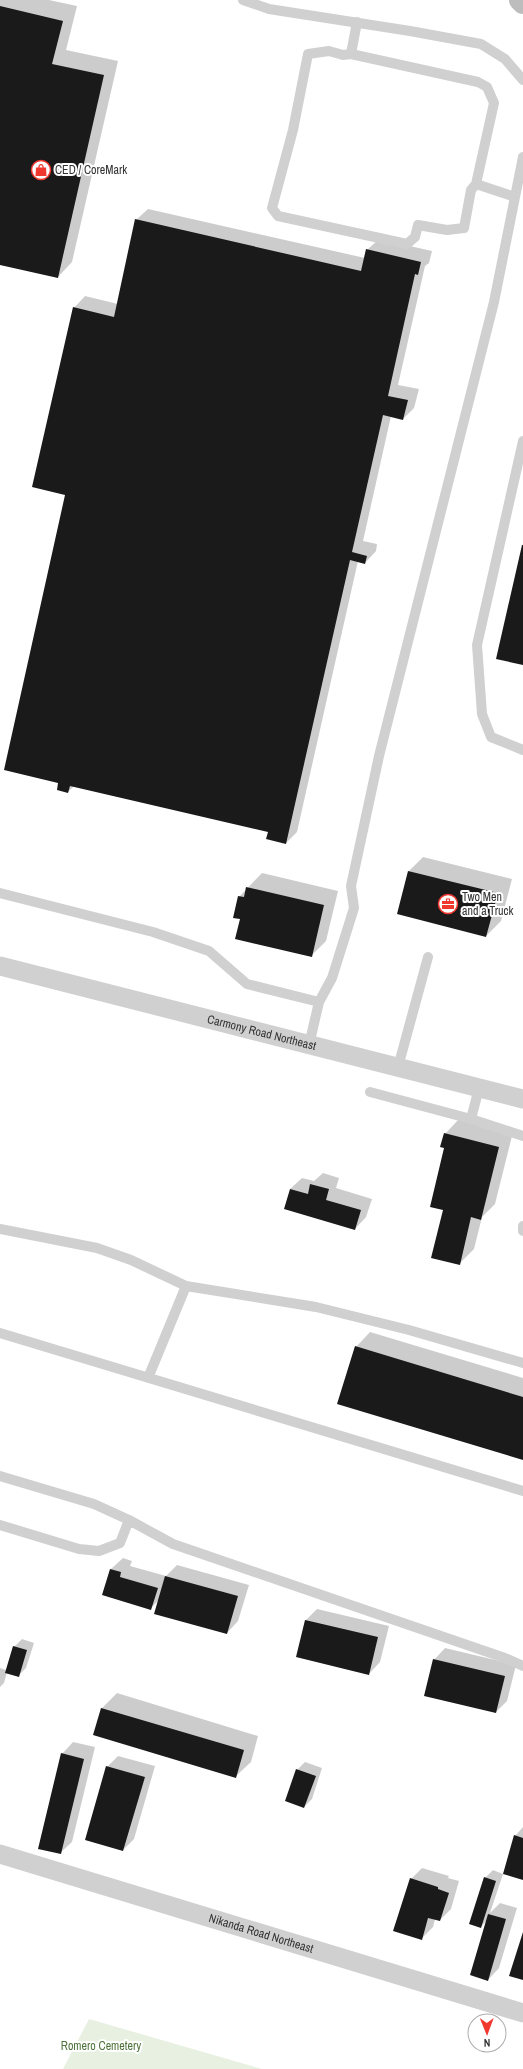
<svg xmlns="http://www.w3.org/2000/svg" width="523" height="2069" font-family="'Archivo Narrow',sans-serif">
	<rect width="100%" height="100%" fill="#fff"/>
	<path fill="#e7f0e1" d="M 89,2019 L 262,2069 L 63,2069 Z"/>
	<path fill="#0003" d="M 0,0 L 49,0 L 77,6 L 66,50 L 118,61 L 72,262 L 58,277 L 0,264 Z
		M 148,209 L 365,258 L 367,250 L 379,239 L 432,251 L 429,263 L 425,266 L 398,385 L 419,389 L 414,408 L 403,419 L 391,416 L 363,541 L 377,544 L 376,551 L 365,563 L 358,561 L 297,832 L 286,843 L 269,831 L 74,786 L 68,792 L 59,782 L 66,494 L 74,308 L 85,296 L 118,304 L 136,220 Z
		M 423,857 L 512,879 L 501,921 L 486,936 L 409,871 Z
		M 262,873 L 338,891 L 326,941 L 311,956 L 241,918 L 239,897 Z
		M 459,1119 L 513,1132 L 495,1204 L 482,1217 L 474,1249 L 459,1264 L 444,1209 L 445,1134 Z
		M 323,1173 L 339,1178 L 336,1188 L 372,1199 L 366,1217 L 355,1229 L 290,1189 L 302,1178 L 314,1181 Z
		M 370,1332 L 523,1378 L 523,1459 L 356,1347 Z
		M 123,1558 L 132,1561 L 130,1566 L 166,1576 L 177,1565 L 249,1585 L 238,1621 L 227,1633 L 159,1600 L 151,1608 L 104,1594 L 111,1569 Z
		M 317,1609 L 389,1626 L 380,1662 L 369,1674 L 297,1657 L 306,1620 Z
		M 22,1639 L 34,1643 L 26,1668 L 18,1676 L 7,1672 L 4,1683 L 0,1687 L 0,1668 L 6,1670 L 14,1647 Z
		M 445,1648 L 516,1665 L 507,1701 L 496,1712 L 434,1660 Z
		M 117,1693 L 258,1736 L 251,1762 L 236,1776 L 94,1734 L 102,1708 Z
		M 73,1742 L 95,1747 L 72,1842 L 60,1853 L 62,1754 Z
		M 118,1756 L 155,1766 L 134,1839 L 123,1850 L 107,1767 Z
		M 305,1762 L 322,1768 L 312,1799 L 304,1807 L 297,1770 Z
		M 523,1827 L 523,1879 L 515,1836 Z
		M 422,1868 L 449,1876 L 448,1878 L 459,1881 L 451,1909 L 440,1920 L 435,1919 L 433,1927 L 421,1939 L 411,1879 Z
		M 493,1870 L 503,1874 L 490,1913 L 500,1903 L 517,1908 L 499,1968 L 488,1980 L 487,1920 L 481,1927 L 485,1878 Z"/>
	<path fill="#1a1a1a" d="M 0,6 L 63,21 L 52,64 L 104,75 L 58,278 L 0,265 Z
		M 135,219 L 361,271 L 366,249 L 421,262 L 418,275 L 415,274 L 388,396 L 408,400 L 403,420 L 383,415 L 352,552 L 367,556 L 365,564 L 350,560 L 286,844 L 266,839 L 268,832 L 70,786 L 68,793 L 57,790 L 58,783 L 4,770 L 65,495 L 32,487 L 73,307 L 114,317 Z
		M 522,545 L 523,545 L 523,665 L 496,659 Z
		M 408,871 L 498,893 L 486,937 L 397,914 Z
		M 246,887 L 324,905 L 312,957 L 235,939 L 240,919 L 233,918 L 238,896 L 244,897 Z
		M 444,1133 L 499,1147 L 481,1220 L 471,1217 L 460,1265 L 431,1258 L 443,1210 L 430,1207 L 444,1148 L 440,1147 Z
		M 310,1184 L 329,1189 L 326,1200 L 361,1210 L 355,1230 L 284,1209 L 290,1189 L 308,1194 Z
		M 355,1346 L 523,1397 L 523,1460 L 337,1404 Z
		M 110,1569 L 121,1572 L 120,1577 L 158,1588 L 151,1610 L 102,1595 Z
		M 165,1576 L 238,1596 L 227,1634 L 154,1614 Z
		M 305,1620 L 378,1637 L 369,1675 L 296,1657 Z
		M 13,1646 L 27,1650 L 19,1677 L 5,1673 Z
		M 433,1659 L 505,1676 L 496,1713 L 424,1696 Z
		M 101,1708 L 244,1750 L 236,1778 L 93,1735 Z
		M 61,1753 L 84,1759 L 61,1854 L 38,1849 Z
		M 106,1766 L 145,1777 L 123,1851 L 85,1840 Z
		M 296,1769 L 316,1776 L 304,1808 L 285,1801 Z
		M 514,1835 L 523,1838 L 523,1880 L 503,1874 Z
		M 484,1877 L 496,1881 L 481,1928 L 469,1924 Z
		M 410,1878 L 438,1887 L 438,1889 L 449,1893 L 440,1921 L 428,1918 L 422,1940 L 393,1931 Z
		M 488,1914 L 506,1919 L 488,1981 L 470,1975 Z
		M 523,1932 L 523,1980 L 509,1976 Z"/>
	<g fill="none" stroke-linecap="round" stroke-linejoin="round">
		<path stroke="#d0d0d0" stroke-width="10" d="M 243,0 L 269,9 L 410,31 L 481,44 L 505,59 L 523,80
			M 357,22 L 351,54 L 343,55 L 329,51 L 308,54 L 293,130 L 272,208 L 278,216 L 407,244 L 415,237 L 418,225 L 447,230 L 464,228 L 471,190 L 476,184 L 515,197
			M 351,54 L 478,82 L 487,87 L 494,103 L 476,184
			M 523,441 L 477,645 L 482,714 L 491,737 L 523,750
			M 0,893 L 153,932 L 209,951 L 247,984 L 319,1002
			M 309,1045 L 319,1002 L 332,978 L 354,908 L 351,886 L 379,756 L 494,302 L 523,157
			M 398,1067 L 428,957
			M 479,1088 L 471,1119 L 523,1136
			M 370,1092 L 471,1119
			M 523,1226 L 523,1231
			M 0,1229 L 97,1248 L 131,1260 L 186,1286 L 316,1307 L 409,1330 L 523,1363
			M 0,1333 L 523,1491
			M 148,1378 L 186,1286
			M 0,1476 L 94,1504 L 129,1520 L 173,1544 L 505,1658 L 523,1666
			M 0,1525 L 79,1549 L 99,1551 L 120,1543 L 129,1520"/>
		<g stroke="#d0d0d0" stroke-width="19">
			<path id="s1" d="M 0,966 L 523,1099"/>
			<path id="s2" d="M 0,1854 L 523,2013"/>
		</g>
		<path stroke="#bdbdbd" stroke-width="22" d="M 520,0 L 523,3"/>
	</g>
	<defs>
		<symbol id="shop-ring" viewBox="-11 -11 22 22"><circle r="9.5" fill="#fff" stroke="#f0382f" stroke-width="1.5"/><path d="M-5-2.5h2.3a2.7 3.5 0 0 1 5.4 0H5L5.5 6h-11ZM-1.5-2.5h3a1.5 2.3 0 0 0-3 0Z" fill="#f0382f"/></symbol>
		<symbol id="office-ring" viewBox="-11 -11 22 22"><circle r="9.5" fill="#fff" stroke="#f0382f" stroke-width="1.5"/><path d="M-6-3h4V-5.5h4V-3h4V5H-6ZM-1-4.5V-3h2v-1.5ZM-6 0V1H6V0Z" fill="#f0382f"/></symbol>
	</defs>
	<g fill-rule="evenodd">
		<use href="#shop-ring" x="30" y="159" width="22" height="22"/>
		<use href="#office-ring" x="437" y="893" width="22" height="22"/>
	</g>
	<g text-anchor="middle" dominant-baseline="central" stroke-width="4" stroke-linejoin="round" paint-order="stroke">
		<g font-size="12" fill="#333" stroke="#fff" text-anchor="start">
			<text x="55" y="170">CED / CoreMark</text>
			<text x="462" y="897">Two Men<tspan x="462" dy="14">and a Truck</tspan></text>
		</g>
		<g font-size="12" fill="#333" stroke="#fff">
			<text stroke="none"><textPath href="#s1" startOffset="270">Carmony Road Northeast</textPath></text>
			<text stroke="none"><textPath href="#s2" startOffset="273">Nikanda Road Northeast</textPath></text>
		</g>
		<g font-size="12" fill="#4f733c" stroke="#fff">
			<text x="101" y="2046">Romero Cemetery</text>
		</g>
	</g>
	<g transform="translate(487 2033) rotate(179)"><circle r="19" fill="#ffffff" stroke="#adadad"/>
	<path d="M0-3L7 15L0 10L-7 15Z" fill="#f0382f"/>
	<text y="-6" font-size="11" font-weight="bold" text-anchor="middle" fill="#333333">N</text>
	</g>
</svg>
